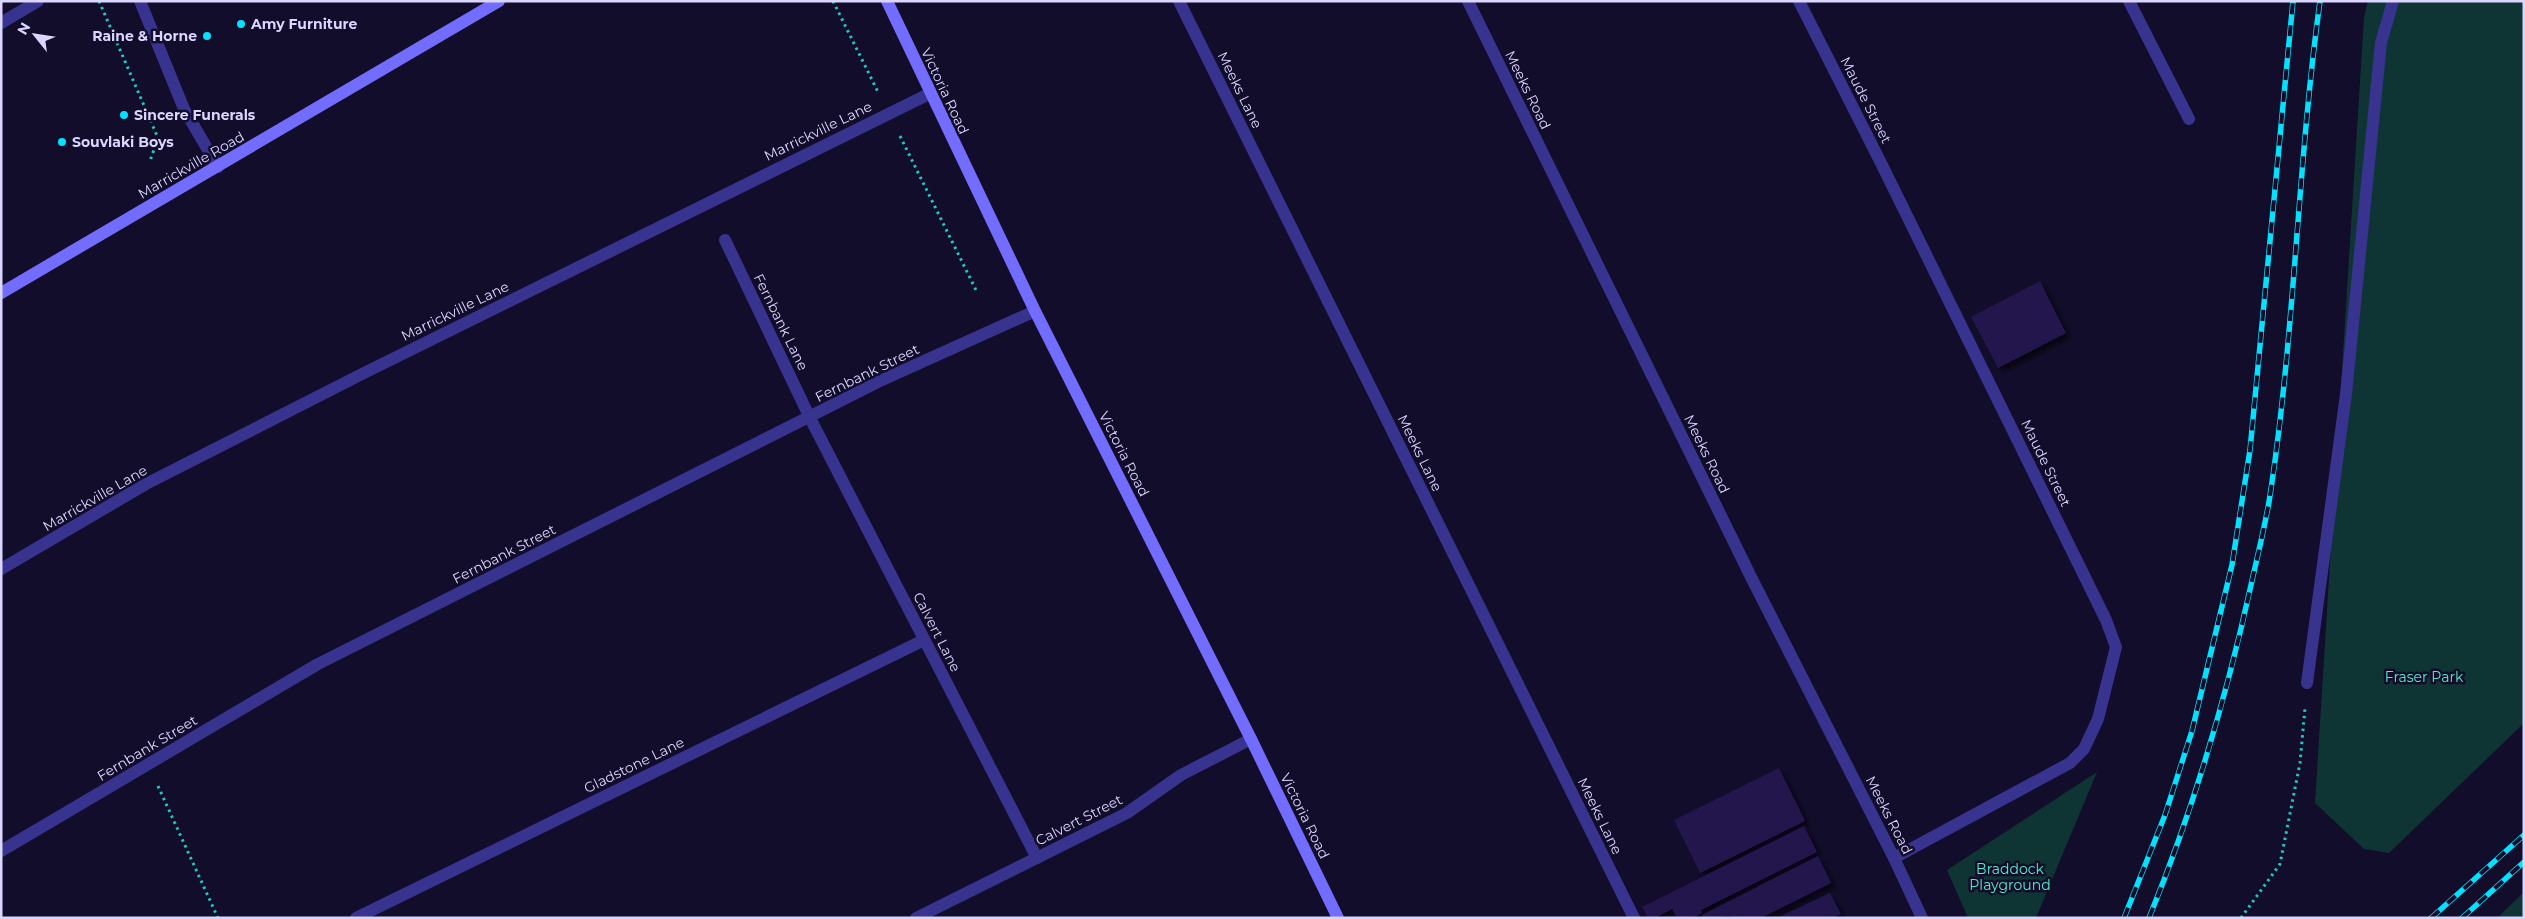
<svg xmlns="http://www.w3.org/2000/svg" width="2525" height="919" font-family="Montserrat,sans-serif">
	<defs>
		<filter id="shadow"><feDropShadow dx="4.5" dy="4.5" stdDeviation="2.5" flood-color="#0009"/></filter>
	</defs>
	<rect width="100%" height="100%" fill="#120d2a"/>
	<path fill="#0f3434" d="M 2368,1 L 2524,1 L 2524,723 L 2389,853 L 2364,849 L 2315,803 L 2364,17 Z
		M 2097,772 L 2036,918 L 1968,918 L 1947,870 Z
		M 2524,892 L 2524,918 L 2497,918 Z"/>
	<path fill="#23174d" filter="url(#shadow)" d="M 2040,281 L 2066,333 L 1998,368 L 1971,317 Z
		M 1779,768 L 1805,821 L 1700,873 L 1674,820 Z
		M 1804,826 L 1817,852 L 1701,910 L 1702,913 L 1693,918 L 1677,918 L 1672,909 L 1655,918 L 1648,918 L 1642,907 Z
		M 1818,856 L 1831,883 L 1761,918 L 1730,918 L 1729,916 L 1704,918 L 1702,915 Z
		M 1830,893 L 1841,914 L 1833,918 L 1777,918 Z"/>
	<g fill="none" stroke-linecap="round" stroke-linejoin="round">
		<path stroke="#22c7c0" stroke-width="3" stroke-dasharray="2.5 4" stroke-linecap="butt" d="M 99,1 L 158,138 L 150,161
			M 833,1 L 878,92
			M 900,136 L 976,290
			M 158,786 L 218,918
			M 2241,918 L 2280,864 L 2300,763 L 2305,708"/>
		<path stroke="#38338e" stroke-width="12" d="M 1179,1 L 1634,918
			M 1799,1 L 1881,163 L 2106,620 L 2116,647 L 2098,719 L 2084,749 L 2070,763 L 1894,858
			M 2129,1 L 2189,119
			M 1,23 L 38,1
			M 725,240 L 810,418 L 1037,858
			M 1,569 L 146,484 L 364,373 L 929,94
			M 2307,683 L 2346,394 L 2381,43 L 2393,1
			M 356,918 L 924,640"/>
		<path stroke="#38338e" stroke-width="12" d="M 140,1 L 184,109 L 218,167
			M 1468,1 L 1752,579 L 1894,858 L 1922,918
			M 1,851 L 318,664 L 882,380 L 1035,311
			M 916,918 L 1127,813 L 1181,775 L 1251,739"/>
		<path stroke="#736dff" stroke-width="12" d="M 887,1 L 1035,311 L 1251,739 L 1338,918
			M 1,293 L 499,1"/>
		<defs>
			<path id="rail" d="M 2124,918 L 2165,815 L 2192,731 L 2232,565 L 2250,450 L 2293,1
				M 2149,918 C 2193,810 2226,699 2251,585 C 2257,558 2264,530 2269,502 C 2295,337 2297,167 2320,1
				M 2431,918 L 2524,835
				M 2462,918 L 2524,862"/>
		</defs>
		<use href="#rail" stroke="#02e2ff" stroke-width="5.5"/>
		<use href="#rail" stroke="#120d2a" stroke-width="4" stroke-dasharray="11" stroke-linecap="butt"/>
	</g>
	<g fill="#02e2ff" stroke="#120d2a" stroke-width="2">
		<circle cx="241" cy="24" r="5"/>
		<circle cx="207" cy="36" r="5"/>
		<circle cx="124" cy="115" r="5"/>
		<circle cx="62" cy="142" r="5"/>
	</g>
	<g text-anchor="middle" dominant-baseline="central" stroke-width="5" stroke-linejoin="round" paint-order="stroke">
		<g font-size="14" font-weight="bold" fill="#dbd6ff" stroke="#120d2a" text-anchor="start">
			<text x="251" y="24">Amy Furniture</text>
			<text x="197" y="36" text-anchor="end">Raine &amp; Horne</text>
			<text x="134" y="115">Sincere Funerals</text>
			<text x="72" y="142">Souvlaki Boys</text>
		</g>
		<g font-size="14" fill="#dbd6ff" stroke="#120d2a">
			<text transform="translate(1240 90) rotate(64)">Meeks Lane</text>
			<text transform="translate(1528 90) rotate(64)">Meeks Road</text>
			<text transform="translate(945 91) rotate(65)">Victoria Road</text>
			<text transform="translate(1866 100) rotate(63)">Maude Street</text>
			<text transform="translate(818 131) rotate(-26)">Marrickville Lane</text>
			<text transform="translate(191 165) rotate(-30)">Marrickville Road</text>
			<text transform="translate(455 311) rotate(-26)">Marrickville Lane</text>
			<text transform="translate(781 322) rotate(64)">Fernbank Lane</text>
			<text transform="translate(867 373) rotate(-26)">Fernbank Street</text>
			<text transform="translate(1420 453) rotate(64)">Meeks Lane</text>
			<text transform="translate(1124 454) rotate(63)">Victoria Road</text>
			<text transform="translate(1707 454) rotate(64)">Meeks Road</text>
			<text transform="translate(2046 463) rotate(64)">Maude Street</text>
			<text transform="translate(95 498) rotate(-30)">Marrickville Lane</text>
			<text transform="translate(504 554) rotate(-27)">Fernbank Street</text>
			<text transform="translate(937 632) rotate(63)">Calvert Lane</text>
			<text transform="translate(147 748) rotate(-31)">Fernbank Street</text>
			<text transform="translate(634 765) rotate(-26)">Gladstone Lane</text>
			<text transform="translate(1889 815) rotate(63)">Meeks Road</text>
			<text transform="translate(1305 816) rotate(64)">Victoria Road</text>
			<text transform="translate(1600 816) rotate(64)">Meeks Lane</text>
			<text transform="translate(1079 820) rotate(-27)">Calvert Street</text>
		</g>
		<g font-size="14" fill="#54edc9" stroke="#120d2a">
			<text x="2424" y="677">Fraser Park</text>
			<text x="2010" y="869">Braddock<tspan x="2010" dy="16">Playground</tspan></text>
		</g>
	</g>
	<rect width="2525" height="919" fill="none" stroke="#dbd6ff" stroke-width="5"/>
	<g transform="translate(35 35) rotate(300)" stroke="#120d2a" stroke-width="4" paint-order="stroke">
	<path d="M0-4L9 19L0 12L-9 19Z" fill="#dbd6ff"/>
	<text y="-8" font-size="14" font-weight="bold" text-anchor="middle" fill="#dbd6ff">N</text>
	</g>
</svg>
